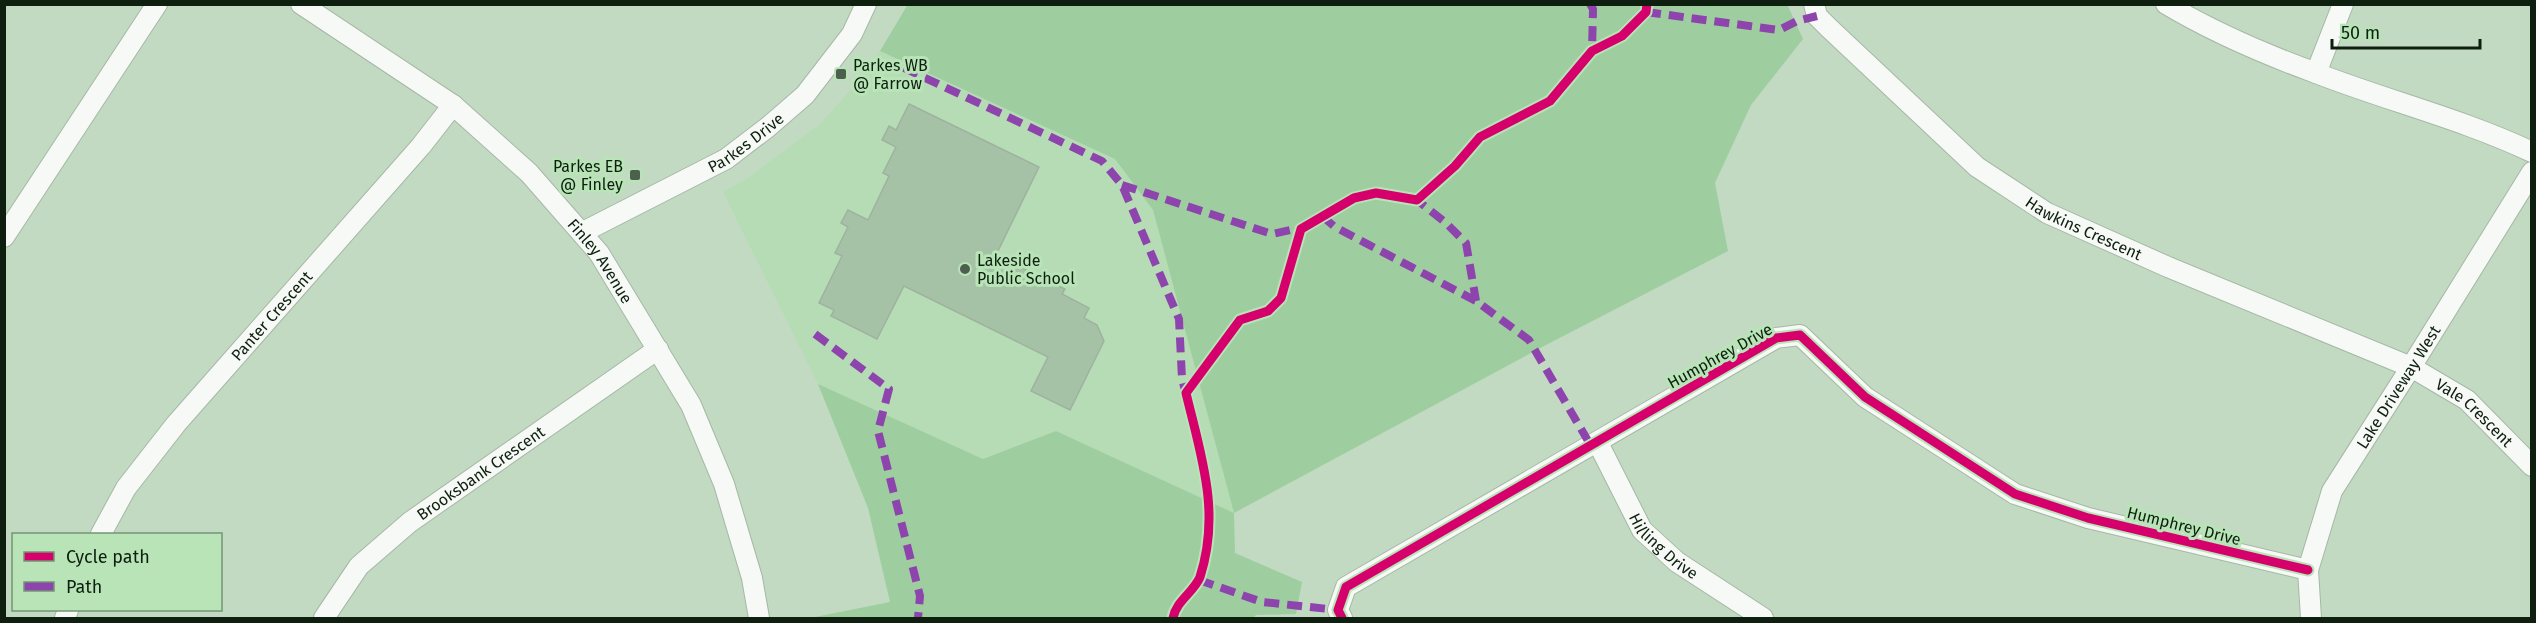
<svg xmlns="http://www.w3.org/2000/svg" width="2536" height="623" font-family="'Fira Sans',sans-serif">
	<rect width="100%" height="100%" fill="#c2dac2"/>
	<path fill="#b6dcb6" d="M 880,51 L 1115,158 L 1153,210 L 1234,513 L 1056,431 L 983,459 L 818,384 L 723,192 L 748,178 L 819,125 L 856,84 Z"/>
	<path fill="#9ece9f" d="M 908,4 L 1787,4 L 1803,39 L 1751,105 L 1715,183 L 1728,251 L 1544,346 L 1234,513 L 1235,553 L 1302,582 L 1296,614 L 1256,615 L 1253,618 L 810,618 L 890,602 L 868,508 L 818,384 L 983,459 L 1056,431 L 1234,513 L 1153,210 L 1115,159 L 880,51 Z"/>
	<path fill="#a5c2a6" stroke="#9fb29f" stroke-width="1.5" d="M 909,104 L 1039,167 L 996,255 L 1065,289 L 1062,294 L 1089,308 L 1084,318 L 1097,325 L 1104,341 L 1070,410 L 1031,391 L 1048,357 L 904,286 L 877,339 L 831,316 L 834,310 L 819,303 L 842,256 L 835,253 L 848,227 L 841,223 L 848,210 L 868,220 L 889,176 L 883,173 L 896,147 L 882,140 L 889,126 L 896,130 Z"/>
	<g fill="none" stroke-linecap="round" stroke-linejoin="round">
		<defs>
			<g id="minor">
				<path id="s1" d="M 301,4 L 453,105 L 529,173 L 599,253 L 691,405 L 724,484 L 752,578 L 759,618"/>
				<path id="s2" d="M 1814,4 L 1817,16 L 1829,28 L 1977,167 L 2047,213 L 2168,267 L 2411,367 L 2467,400 L 2532,466"/>
				<path d="M 2166,4 C 2213,32 2264,54 2316,73 C 2388,101 2462,119 2532,152"/>
				<path d="M 2316,73 L 2343,4"/>
				<path id="s3" d="M 583,232 L 726,159 L 768,127 L 805,95 L 852,34 L 866,4"/>
				<path d="M 4,237 L 157,4"/>
				<path id="s4" d="M 1598,443 L 1642,530 L 1677,562 L 1763,618"/>
				<path id="s5" d="M 101,534 L 126,488 L 176,424 L 421,146 L 453,105"/>
				<path d="M 65,618 L 68,610"/>
				<path id="s6" d="M 324,618 L 359,566 L 410,522 L 658,349"/>
				<path d="M 1342,618 L 1338,610 L 1346,587 L 1776,338 L 1800,335 L 1865,397 L 2015,494 L 2088,518 L 2308,570"/>
				<path id="s7" d="M 2311,618 L 2308,570 L 2332,491 L 2411,367 L 2532,172"/>
			</g>
		</defs>
		<use href="#minor" stroke="#a5b8a5" stroke-width="22"/>
		<use href="#minor" stroke="#f6f9f6" stroke-width="20"/>
		<path stroke="#8e44ad" stroke-width="8" stroke-dasharray="15 8" stroke-linecap="butt" d="M 1590,4 L 1593,9 L 1592,51
			M 1646,12 L 1779,30 L 1797,21 L 1817,16
			M 904,68 L 1102,161 L 1122,185 L 1179,319 L 1182,379 L 1186,394
			M 1122,185 L 1272,234 L 1304,227
			M 1412,199 L 1417,200 L 1446,223 L 1466,243 L 1476,301
			M 1322,216 L 1335,227 L 1476,301 L 1529,340 L 1591,446
			M 815,334 L 889,389 L 878,431 L 920,596 L 918,618
			M 1199,580 L 1262,602 L 1338,610"/>
		<defs>
			<path id="cycleway" d="M 1173,618 C 1176,601 1194,592 1200,577 C 1221,512 1201,456 1186,393 L 1240,320 L 1268,311 L 1281,298 L 1301,229 L 1354,198 L 1376,193 L 1417,200 L 1455,166 L 1480,137 L 1550,101 L 1592,51 L 1622,36 L 1646,12 L 1647,4
				M 1342,618 L 1338,610 L 1346,587 L 1776,338 L 1800,335 L 1865,397 L 2015,494 L 2088,518 L 2308,570"/>
		</defs>
		<use href="#cycleway" stroke="#b8e4b8" stroke-width="13"/>
		<use href="#cycleway" stroke="#d6006c" stroke-width="9"/>
	</g>
	<g fill="#4d604e" stroke="#b8e4b8" stroke-width="2">
		<rect x="835" y="68" width="12" height="12" rx="3"/>
		<rect x="629" y="169" width="12" height="12" rx="3"/>
		<circle cx="965" cy="269" r="6"/>
	</g>
	<g text-anchor="middle" dominant-baseline="central" stroke-width="6" stroke-linejoin="round" paint-order="stroke">
		<g font-size="16" fill="#0e1f0f" stroke="#b8e4b8" text-anchor="start">
			<text x="853" y="65">Parkes WB<tspan x="853" dy="18">@ Farrow</tspan></text>
			<text x="623" y="166" text-anchor="end">Parkes EB<tspan x="623" dy="18">@ Finley</tspan></text>
			<text x="977" y="260">Lakeside<tspan x="977" dy="18">Public School</tspan></text>
		</g>
		<g font-size="16" fill="#0e1f0f" stroke="#b8e4b8">
			<text stroke="none"><textPath href="#s3" startOffset="186">Parkes Drive</textPath></text>
			<text stroke="none"><textPath href="#s2" startOffset="356">Hawkins Crescent</textPath></text>
			<text stroke="none"><textPath href="#s1" startOffset="398">Finley Avenue</textPath></text>
			<text stroke="none"><textPath href="#s5" startOffset="278">Panter Crescent</textPath></text>
			<text transform="translate(1720 356) rotate(-29)">Humphrey Drive</text>
			<text stroke="none"><textPath href="#s7" startOffset="254">Lake Driveway West</textPath></text>
			<text stroke="none"><textPath href="#s2" startOffset="790">Vale Crescent</textPath></text>
			<text stroke="none"><textPath href="#s6" startOffset="216">Brooksbank Crescent</textPath></text>
			<text transform="translate(2184 526) rotate(14)">Humphrey Drive</text>
			<text stroke="none"><textPath href="#s4" startOffset="124">Hilling Drive</textPath></text>
		</g>
	</g>
	<rect width="2536" height="623" fill="none" stroke="#0e1f0f" stroke-width="12"/>
	<rect x="12" y="533" width="210" height="78" fill="#b8e4b8" stroke="#749574" stroke-width="1.5"/>
	<rect x="24" y="552" width="30" height="9" fill="#d6006c" stroke="#749574" stroke-width="1.5"/>
	<text x="66" y="563" font-size="18" fill="#0e1f0f">Cycle path</text>
	<rect x="24" y="582" width="30" height="9" fill="#8e44ad" stroke="#749574" stroke-width="1.5"/>
	<text x="66" y="593" font-size="18" fill="#0e1f0f">Path</text>
	<path d="M2332 39v9h148v-9" fill="none" stroke="#0e1f0f" stroke-width="3"/>
	<text x="2341" y="39" font-size="18" fill="#0e1f0f" stroke="#b8e4b8" stroke-width="4.5" paint-order="stroke">50 m</text>
</svg>
